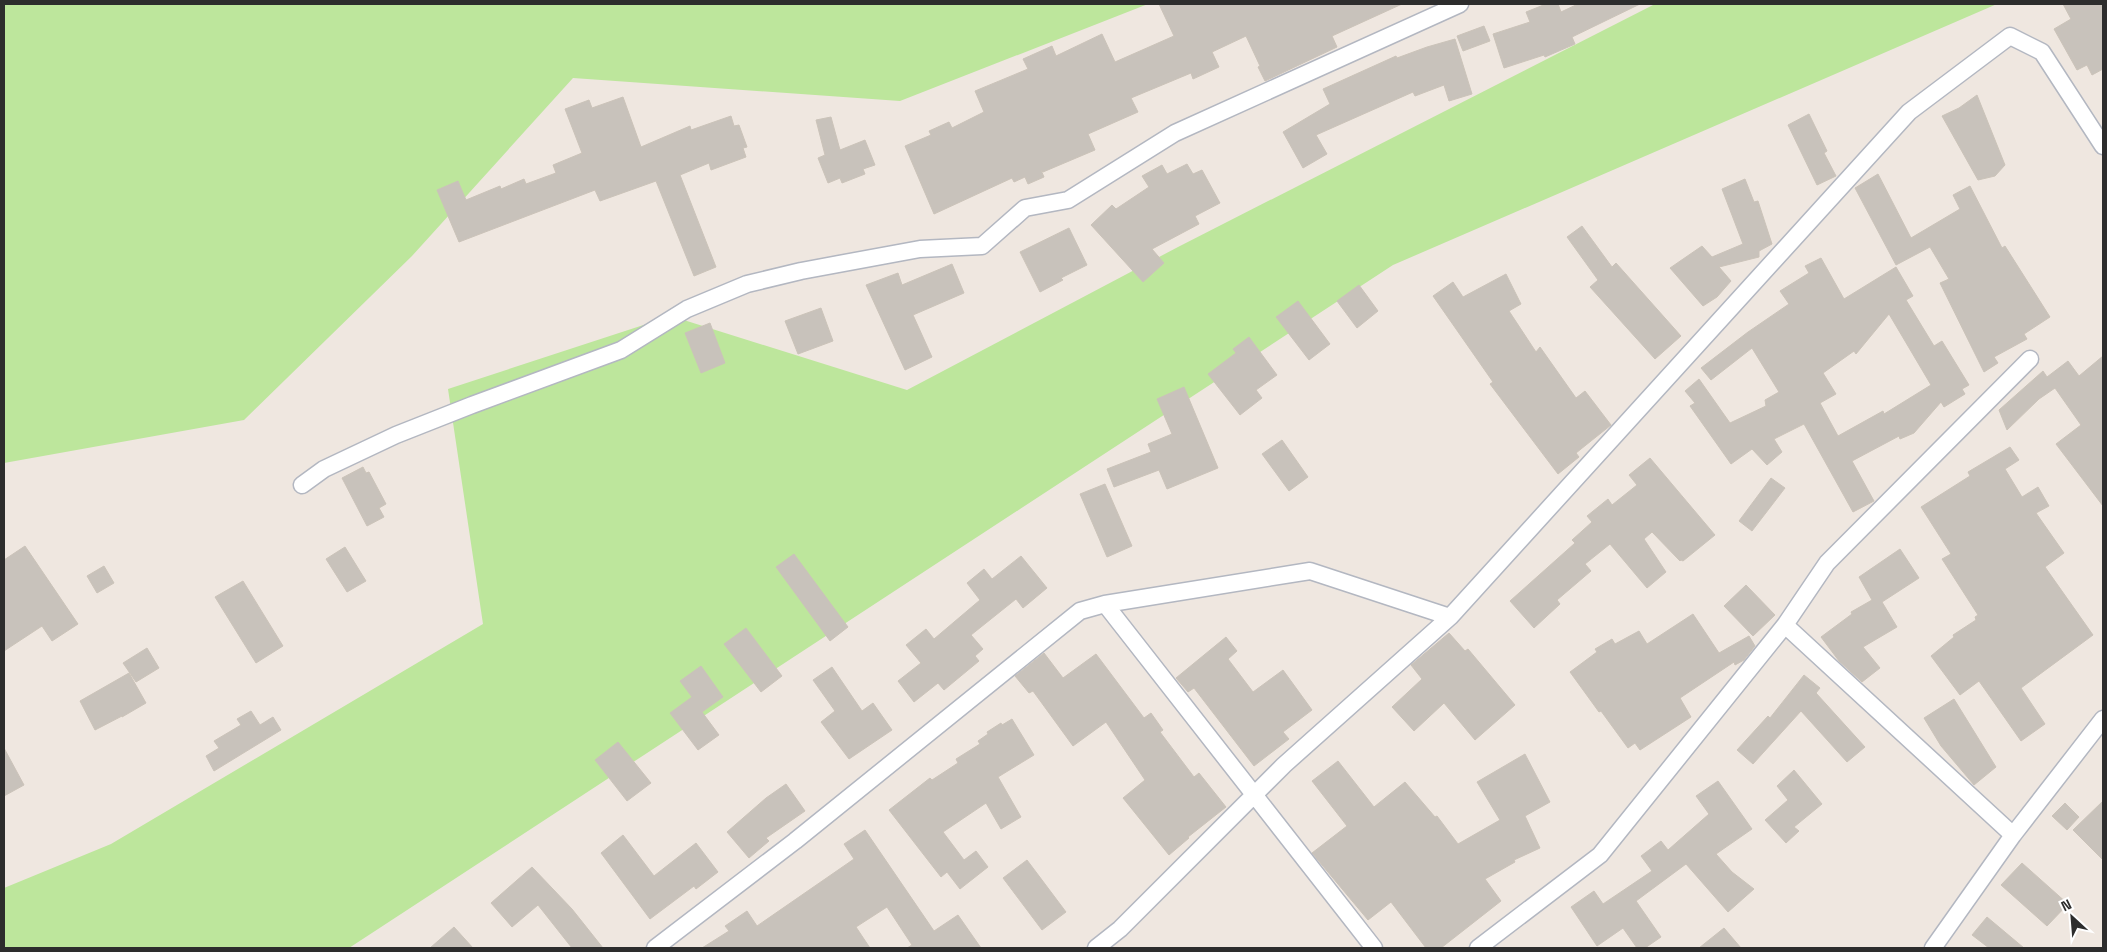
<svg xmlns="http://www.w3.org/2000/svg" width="2107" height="952" font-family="'Space Grotesk',sans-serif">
	<rect width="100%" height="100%" fill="#efe7e0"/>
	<path fill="#bde69c" d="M 4,4 L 1148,4 L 900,101 L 573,78 L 412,256 L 244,420 L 4,463 Z
		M 1655,4 L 1997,4 L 1393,265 L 349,948 L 4,948 L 4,888 L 111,844 L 483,624 L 448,389 L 671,316 L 907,390 L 1178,247 Z"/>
	<path fill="#c8c2bb" stroke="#cbc3b9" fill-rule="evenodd" d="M 1159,4 L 1402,4 L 1332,36 L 1337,47 L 1265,81 L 1258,67 L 1260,66 L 1246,36 L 1212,52 L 1219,67 L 1193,79 L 1191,73 L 1131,98 L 1138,112 L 1088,134 L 1095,150 L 1043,172 L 1041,170 L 1044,177 L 1028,184 L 1025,177 L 1014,182 L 1012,178 L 934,214 L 905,146 L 931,135 L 929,131 L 949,122 L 952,128 L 984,112 L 975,91 L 1028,69 L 1023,59 L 1052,46 L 1056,56 L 1102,34 L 1115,62 L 1174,36 Z
		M 1546,4 L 1558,4 L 1561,12 L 1578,4 L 1640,4 L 1572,37 L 1575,44 L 1545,57 L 1544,55 L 1504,68 L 1493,34 L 1530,22 L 1526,12 Z
		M 2063,4 L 2103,4 L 2103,69 L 2092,75 L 2087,65 L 2077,70 L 2054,29 L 2071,19 Z
		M 1484,26 L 1490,41 L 1463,51 L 1457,36 Z
		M 1455,39 L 1472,94 L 1449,101 L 1444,85 L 1415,96 L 1413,92 L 1316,135 L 1327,154 L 1303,168 L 1283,132 L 1330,104 L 1323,89 L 1396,56 L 1397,58 L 1427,47 Z
		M 1977,95 L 2005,165 L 1995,176 L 1978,180 L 1942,116 L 1959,108 Z
		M 623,97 L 641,147 L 690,126 L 691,130 L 731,116 L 734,126 L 739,125 L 747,147 L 743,148 L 746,157 L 711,170 L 709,163 L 680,175 L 716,267 L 694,276 L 656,181 L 600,201 L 595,190 L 459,242 L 437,190 L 458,181 L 466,200 L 500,186 L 501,189 L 524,179 L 526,184 L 556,173 L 553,165 L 582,153 L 565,109 L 589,100 L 592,108 Z
		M 1809,114 L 1827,151 L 1824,153 L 1836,176 L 1817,185 L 1788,125 Z
		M 831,117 L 840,150 L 865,140 L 875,165 L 863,169 L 865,174 L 842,183 L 840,178 L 828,183 L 818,158 L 825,155 L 816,120 Z
		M 1187,164 L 1193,174 L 1202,170 L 1220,203 L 1195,216 L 1199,224 L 1152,249 L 1164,263 L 1143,282 L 1091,225 L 1112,205 L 1116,209 L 1149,187 L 1142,176 L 1162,165 L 1167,174 Z
		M 1878,174 L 1911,238 L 1960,209 L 1953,195 L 1970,186 L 2002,248 L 2005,246 L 2050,317 L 2024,334 L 2027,339 L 1994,357 L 1998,363 L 1984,372 L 1940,283 L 1949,279 L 1930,247 L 1896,265 L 1855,188 Z
		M 1745,179 L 1754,202 L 1758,201 L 1772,244 L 1759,251 L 1759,257 L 1719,267 L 1731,281 L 1717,297 L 1703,306 L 1670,268 L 1702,246 L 1712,257 L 1743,244 L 1722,189 Z
		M 1582,226 L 1612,267 L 1616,263 L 1681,336 L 1655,359 L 1590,287 L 1598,280 L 1567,237 Z
		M 1069,228 L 1087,265 L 1061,278 L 1063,280 L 1040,292 L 1020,252 Z
		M 1821,258 L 1844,299 L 1896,267 L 1913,296 L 1906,300 L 1934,346 L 1942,341 L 1969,385 L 1962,389 L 1965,394 L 1944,407 L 1941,402 L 1914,433 L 1900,439 L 1899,436 L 1852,461 L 1874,501 L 1853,512 L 1804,424 L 1774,439 L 1782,452 L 1767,465 L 1752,449 L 1731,464 L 1690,406 L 1695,403 L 1685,391 L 1699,379 L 1730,423 L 1766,406 L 1765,400 L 1779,392 L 1752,348 L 1711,380 L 1701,368 L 1748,332 L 1789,304 L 1780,291 L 1809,273 L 1805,266 ZM 1889,314 L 1931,385 L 1884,414 L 1883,411 L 1838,436 L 1820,403 L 1836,394 L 1823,373 L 1854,351 L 1856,354 Z
		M 952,264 L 964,293 L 913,315 L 932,357 L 905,370 L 866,285 L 898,273 L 902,285 Z
		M 1506,274 L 1521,304 L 1509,311 L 1536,352 L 1540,347 L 1576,398 L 1585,391 L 1611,425 L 1576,453 L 1579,457 L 1558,474 L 1490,384 L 1493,382 L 1433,296 L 1453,282 L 1463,297 Z
		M 1359,285 L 1378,311 L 1357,328 L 1337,301 Z
		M 1298,301 L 1330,344 L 1309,360 L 1276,317 Z
		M 821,308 L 833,341 L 798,354 L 785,321 Z
		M 710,323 L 725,363 L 701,373 L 685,333 Z
		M 1249,337 L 1277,375 L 1256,390 L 1262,398 L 1240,415 L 1208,374 L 1236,353 L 1233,349 Z
		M 2103,356 L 2103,506 L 2056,444 L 2081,425 L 2055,388 L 2039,399 L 2007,430 L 1999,410 L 2043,371 L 2047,377 L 2068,361 L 2079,376 Z
		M 1184,387 L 1218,468 L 1167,489 L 1159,470 L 1114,487 L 1107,469 L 1151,452 L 1148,444 L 1172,434 L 1157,399 Z
		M 1282,440 L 1308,477 L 1289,491 L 1262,454 Z
		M 2010,447 L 2019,460 L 2005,469 L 2022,497 L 2038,487 L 2049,506 L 2036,513 L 2064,553 L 2045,567 L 2093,635 L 2021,688 L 2045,724 L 2021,741 L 1979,681 L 1960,695 L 1931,656 L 1954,637 L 1953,635 L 1976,620 L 1975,617 L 1978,615 L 1942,559 L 1951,554 L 1921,507 L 1970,476 L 1968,472 Z
		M 1650,458 L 1715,535 L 1683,561 L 1681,560 L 1680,561 L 1652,532 L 1644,539 L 1666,572 L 1647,588 L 1610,544 L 1585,564 L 1591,571 L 1557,600 L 1560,604 L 1534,628 L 1510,601 L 1575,543 L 1572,540 L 1592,522 L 1587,516 L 1608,499 L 1612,505 L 1637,485 L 1629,475 Z
		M 363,467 L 366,473 L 369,472 L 386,504 L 379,508 L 384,517 L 367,526 L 342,478 Z
		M 1771,478 L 1785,488 L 1752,531 L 1739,521 Z
		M 1105,484 L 1132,546 L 1107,557 L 1080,494 Z
		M 25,546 L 78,624 L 52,641 L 42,626 L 4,651 L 4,560 Z
		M 345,547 L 366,581 L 347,592 L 326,559 Z
		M 1900,549 L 1919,578 L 1882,602 L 1897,627 L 1863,647 L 1880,668 L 1862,682 L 1839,661 L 1821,637 L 1852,614 L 1851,612 L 1872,600 L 1859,577 Z
		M 794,554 L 848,627 L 830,641 L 776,567 Z
		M 1021,556 L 1047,588 L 1023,608 L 1016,599 L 971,635 L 983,649 L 975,656 L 979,661 L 944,690 L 938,683 L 914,702 L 898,681 L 921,663 L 906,645 L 926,629 L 934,639 L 980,600 L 967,583 L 984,569 L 992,579 Z
		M 104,566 L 114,583 L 97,593 L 87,576 Z
		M 243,581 L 283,646 L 256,663 L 215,597 Z
		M 1746,585 L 1775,615 L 1753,636 L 1724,606 Z
		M 1693,614 L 1719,653 L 1749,636 L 1755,646 L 1744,660 L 1735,665 L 1734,662 L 1680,698 L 1691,717 L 1640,750 L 1635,743 L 1628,748 L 1601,711 L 1599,712 L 1570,672 L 1597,652 L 1595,649 L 1612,639 L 1615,644 L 1639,631 L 1647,644 Z
		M 746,628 L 782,676 L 761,692 L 724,644 Z
		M 1449,633 L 1465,651 L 1468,649 L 1515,705 L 1475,740 L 1444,703 L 1414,731 L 1392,707 L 1422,679 L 1411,665 Z
		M 1226,637 L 1237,651 L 1228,659 L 1253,692 L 1283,670 L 1312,710 L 1283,732 L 1289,739 L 1254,766 L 1194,688 L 1188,692 L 1176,678 Z
		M 147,648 L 159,668 L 136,682 L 123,663 Z
		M 1044,653 L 1063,678 L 1096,654 L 1144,718 L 1151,713 L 1163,730 L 1160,732 L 1194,777 L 1199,773 L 1226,807 L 1188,837 L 1189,838 L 1169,855 L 1123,798 L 1145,780 L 1106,722 L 1073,746 L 1033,691 L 1029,693 L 1015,676 Z
		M 701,666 L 723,697 L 702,712 L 719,735 L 698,750 L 670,713 L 692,697 L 680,681 Z
		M 832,667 L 862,711 L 873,703 L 892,730 L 849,759 L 821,722 L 835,711 L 813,680 Z
		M 129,673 L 146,703 L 122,717 L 122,716 L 95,730 L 80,701 Z
		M 1804,675 L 1820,688 L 1816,693 L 1865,747 L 1847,762 L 1801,711 L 1753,764 L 1737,750 L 1768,716 L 1770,718 Z
		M 1954,699 L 1996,767 L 1974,785 L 1941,746 L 1924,718 Z
		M 251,711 L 260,725 L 273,717 L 281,730 L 214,771 L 206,756 L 219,748 L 214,741 L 241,725 L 237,719 Z
		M 1012,719 L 1034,755 L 998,777 L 1021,817 L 1001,829 L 986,803 L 943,832 L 964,860 L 976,851 L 988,867 L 960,889 L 947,872 L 941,877 L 889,810 L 930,778 L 932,780 L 958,763 L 956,759 L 980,744 L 978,741 L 988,734 L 987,732 L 1001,723 L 1002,725 Z
		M 618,742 L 651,783 L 627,801 L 595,760 Z
		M 4,748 L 24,785 L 4,796 Z
		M 1525,754 L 1550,802 L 1525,816 L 1540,848 L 1514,860 L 1515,862 L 1485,879 L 1501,901 L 1441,948 L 1426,948 L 1391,902 L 1368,920 L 1312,853 L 1347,826 L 1312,781 L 1338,761 L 1374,807 L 1405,782 L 1435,817 L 1437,816 L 1458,844 L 1500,820 L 1477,782 Z
		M 1794,770 L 1822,804 L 1794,827 L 1799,831 L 1786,843 L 1765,820 L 1788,800 L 1777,786 Z
		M 1718,781 L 1752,829 L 1716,854 L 1732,872 L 1754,889 L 1728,912 L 1686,864 L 1636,901 L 1661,937 L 1645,948 L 1637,948 L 1623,928 L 1597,946 L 1571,907 L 1594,891 L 1603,904 L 1652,871 L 1641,856 L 1661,841 L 1668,850 L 1709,814 L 1696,796 Z
		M 786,784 L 805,811 L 766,838 L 769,841 L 749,858 L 727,832 L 766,798 Z
		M 2103,801 L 2103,860 L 2073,830 Z
		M 2065,803 L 2079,817 L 2067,830 L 2052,816 Z
		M 865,830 L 934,931 L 958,915 L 981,948 L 907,948 L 912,945 L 887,907 L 856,927 L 870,948 L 702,948 L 729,931 L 725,926 L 747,911 L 757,926 L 854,859 L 844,844 Z
		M 623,835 L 654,876 L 696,843 L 718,872 L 696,889 L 694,886 L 650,919 L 601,853 Z
		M 1027,860 L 1066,912 L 1042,930 L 1003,878 Z
		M 2022,863 L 2068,904 L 2047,926 L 2001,885 Z
		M 532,867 L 572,909 L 603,948 L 572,948 L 538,905 L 512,927 L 491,903 Z
		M 1987,917 L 2024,948 L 1989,948 L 1972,935 Z
		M 454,927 L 473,948 L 430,948 Z
		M 1724,928 L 1741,948 L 1699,948 Z"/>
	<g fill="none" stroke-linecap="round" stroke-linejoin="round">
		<defs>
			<path id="street" d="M 302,485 L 324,469 L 396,435 L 472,405 L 621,350 L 687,309 L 747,284 L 801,271 L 920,249 L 982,246 L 1025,208 L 1068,200 L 1175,133 L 1460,4
				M 1105,604 L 1374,948
				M 1785,625 L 2013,835
				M 655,948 L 795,841 L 1080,611 L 1105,604 L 1310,571 L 1450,617
				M 1096,948 L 1120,929 L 1284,765 L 1450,617 L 1909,112 L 2010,36 L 2042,52 L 2103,146
				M 1478,948 L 1600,855 L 1785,625 L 1827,563 L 2030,359
				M 1933,948 L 2013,835 L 2103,719"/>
		</defs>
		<use href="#street" stroke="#b3b7c1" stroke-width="19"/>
		<use href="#street" stroke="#fff" stroke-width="16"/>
	</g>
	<rect width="2107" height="952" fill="none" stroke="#2d2d2d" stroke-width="10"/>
	<g transform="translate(2072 917) rotate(334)" stroke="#ffffff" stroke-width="4" paint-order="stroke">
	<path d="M0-4L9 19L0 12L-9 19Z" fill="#2d2d2d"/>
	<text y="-8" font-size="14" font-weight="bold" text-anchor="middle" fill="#2d2d2d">N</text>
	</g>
</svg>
